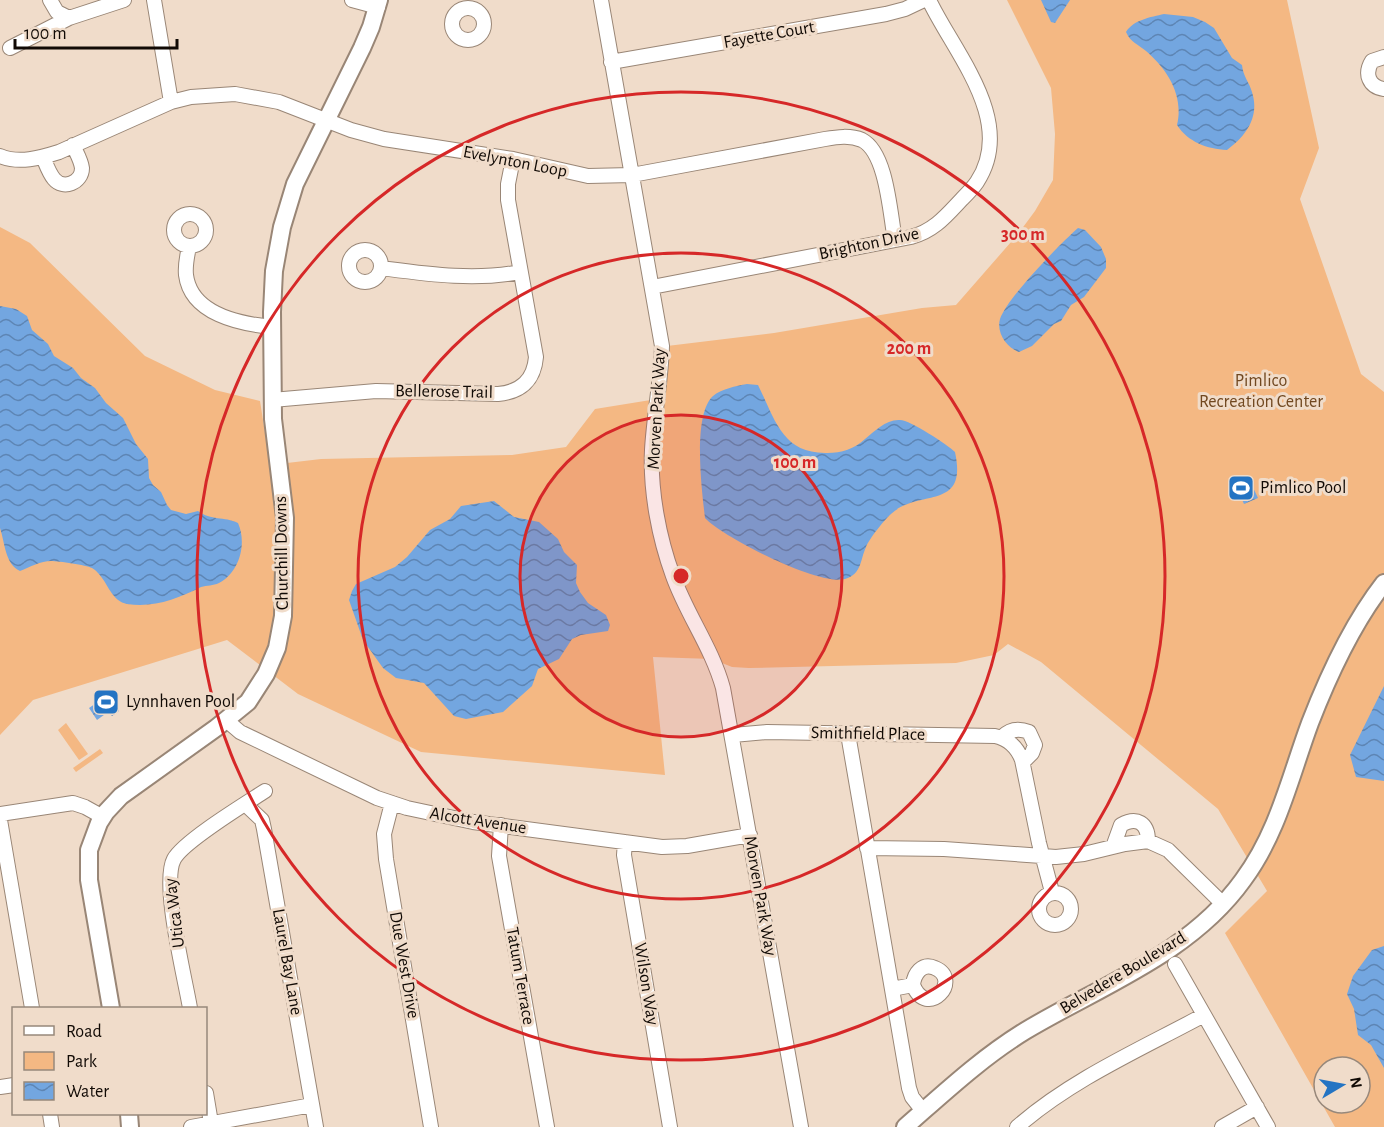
<svg xmlns="http://www.w3.org/2000/svg" width="1384" height="1127" font-family="'Alegreya Sans',sans-serif">
	<defs>
		<pattern id="water-waves" width="16" height="10" patternUnits="userSpaceOnUse" patternTransform="scale(1.5)"><rect width="16" height="10" fill="#73a6e0"/><path d="M0 5q4-4 8 0t8 0" fill="none" stroke="#5d85b4"/></pattern>
	</defs>
	<rect width="100%" height="100%" fill="#f0dcca"/>
	<path fill="#f4b883" fill-rule="evenodd" d="M 1007,0 L 1287,0 L 1319,148 L 1300,199 L 1361,374 L 1384,392 L 1384,1127 L 1335,1127 L 1225,933 L 1267,891 L 1218,809 L 1041,662 L 1008,644 L 994,655 L 956,663 L 749,668 L 732,667 L 712,659 L 653,657 L 665,775 L 421,752 L 298,694 L 227,640 L 33,700 L 0,735 L 0,227 L 30,243 L 145,356 L 215,390 L 260,401 L 270,465 L 321,459 L 512,455 L 566,447 L 595,409 L 663,398 L 667,346 L 774,333 L 922,308 L 956,305 L 1018,234 L 1035,211 L 1053,180 L 1055,134 L 1051,88 ZM 1324,1067 L 1360,1067 L 1360,1103 L 1324,1103 Z
		M 66,723 L 88,754 L 79,760 L 58,730 Z
		M 100,749 L 103,753 L 76,772 L 73,768 Z"/>
	<path fill="url(#water-waves)" d="M 1041,0 L 1070,0 L 1055,23 L 1051,22 Z
		M 1164,14 L 1193,17 L 1205,22 L 1214,28 L 1232,58 L 1242,65 C 1243,76 1249,82 1252,92 C 1260,117 1246,136 1227,150 C 1207,149 1188,142 1177,125 C 1184,96 1168,70 1146,51 C 1138,44 1131,43 1126,32 C 1133,20 1151,17 1164,14 Z
		M 1078,228 L 1085,230 L 1101,247 L 1106,259 L 1106,268 L 1084,297 L 1071,305 L 1061,321 L 1054,324 L 1032,346 L 1019,352 C 1007,348 996,333 1000,319 C 1007,298 1060,244 1078,228 Z
		M 0,306 L 16,309 L 27,316 L 32,330 L 48,344 L 54,356 L 73,368 L 81,378 L 95,388 L 106,403 L 123,418 L 136,444 L 148,459 L 149,478 L 153,485 L 161,492 L 167,505 L 171,510 L 186,514 L 198,511 C 211,521 224,516 238,523 C 247,543 240,572 219,583 C 213,586 207,585 201,587 C 177,599 154,608 127,604 C 113,601 109,587 102,578 C 100,575 96,570 92,568 C 86,565 59,561 51,561 C 41,561 30,567 20,571 C 5,564 5,543 0,528 Z
		M 747,384 L 758,385 C 775,419 782,454 827,453 C 842,453 854,449 865,439 C 875,431 886,419 900,420 C 910,420 948,445 955,452 C 968,512 919,488 891,514 C 885,519 869,539 866,547 C 860,560 862,574 845,579 C 819,586 724,538 705,518 C 702,492 692,415 713,396 C 721,389 736,386 747,384 Z
		M 1247,475 L 1258,498 L 1244,504 L 1238,491 L 1232,494 L 1228,484 Z
		M 494,501 L 514,517 L 539,522 L 558,539 L 564,552 L 577,565 L 576,583 L 580,592 L 588,603 L 606,615 L 610,625 L 608,631 L 581,635 L 572,639 L 559,659 L 538,669 L 532,686 L 503,712 L 466,719 L 454,716 L 424,683 L 396,678 L 383,668 L 363,640 L 349,600 L 352,591 L 356,584 L 395,567 L 407,557 L 430,530 L 450,519 L 461,506 Z
		M 1384,686 L 1384,781 L 1356,777 L 1350,755 Z
		M 108,695 L 119,711 L 112,716 L 108,712 L 97,720 L 89,708 Z
		M 1384,946 L 1384,1068 L 1371,1045 L 1358,1035 L 1354,1009 L 1347,994 L 1353,976 L 1372,950 Z"/>
	<g fill="none" stroke-linecap="round" stroke-linejoin="round">
		<defs>
			<path id="minor" d="M 50,0 L 57,12 L 69,18
				M 154,0 L 171,102
				M 352,0 L 378,7
				M 601,0 L 662,346 C 661,381 654,415 652,450 C 650,491 659,538 673,576 C 687,615 712,648 723,688 L 801,1127
				M452 24a16 16 0 1 1 32 0a16 16 0 1 1-32 0Z
				M 10,48 L 69,18 L 124,0
				M 1384,57 L 1372,61 C 1364,74 1369,87 1384,89
				M 611,62 L 886,14 L 905,9 L 924,0
				M 0,156 C 19,164 40,158 59,152 L 171,102 L 191,97 L 235,94 L 279,102 L 351,130 L 384,139 L 513,159 L 588,176 L 632,175 L 825,139 C 837,137 850,135 862,140 C 887,153 890,214 895,240
				M 43,157 C 46,164 49,173 54,179 C 63,190 82,183 82,168 C 81,160 76,152 73,145
				M174 230a16 16 0 1 1 32 0a16 16 0 1 1-32 0Z
				M 189,247 C 187,256 185,266 186,275 C 191,314 240,324 272,327
				M349 266a16 16 0 1 1 32 0a16 16 0 1 1-32 0Z
				M 381,268 C 427,274 474,281 520,272
				M 652,287 L 911,237 C 934,231 946,216 962,199 C 967,194 973,188 977,182 C 1017,121 954,53 929,0
				M 272,400 L 376,391 L 498,394 C 521,392 534,380 536,357 L 508,200 L 508,184 L 513,159
				M 226,720 L 240,732 L 377,798 L 407,808 L 473,822 L 662,847 L 687,846 L 750,835
				M 848,734 L 909,1088 L 912,1097 L 923,1111
				M 733,735 L 767,732 L 995,736 C 1009,739 1017,747 1022,760 L 1039,843 L 1052,892
				M 1002,737 C 1010,729 1019,728 1029,732 L 1035,745 L 1032,753 L 1023,762
				M 392,803 L 384,834 L 386,859 L 431,1127
				M 245,804 L 262,820 L 264,829 L 316,1127
				M 0,814 L 73,803 L 85,807 L 103,817
				M 0,820 L 32,1008
				M 501,825 L 499,856 L 547,1127
				M 625,842 L 624,855 L 670,1127
				M 1113,847 L 1121,825 C 1137,816 1148,823 1148,841
				M 867,848 L 944,849 L 1056,857 L 1084,854 L 1125,844 L 1148,841 L 1168,850 L 1223,904
				M1039 909a16 16 0 1 1 32 0a16 16 0 1 1-32 0Z
				M 1175,964 L 1268,1127
				M 892,989 L 913,985 C 914,974 922,962 935,968 C 963,980 927,1020 913,985
				M 190,1008 C 185,978 161,883 174,859 C 184,841 245,804 265,791
				M 0,1087 L 14,1085
				M 206,1093 L 211,1123
				M 50,1114 L 52,1127
				M 191,1127 L 312,1105
				M 1017,1127 C 1072,1079 1141,1049 1204,1015
				M 1222,1127 L 1257,1107"/>
			<path id="tertiary" d="M 111,1008 L 89,880 L 89,850 L 99,823 L 106,812 L 121,796 L 216,728 L 248,702 L 266,674 L 277,648 L 283,616 L 285,518 L 273,419 L 272,312 L 274,271 L 282,227 L 295,184 L 362,48 L 371,27 L 379,0
				M 129,1114 L 130,1127
				M 905,1127 C 944,1093 981,1058 1025,1031 C 1100,986 1190,954 1243,880 C 1278,833 1290,777 1310,723 C 1329,674 1352,624 1384,583"/>
		</defs>
		<use href="#minor" stroke="#998676" stroke-width="16"/>
		<use href="#tertiary" stroke="#998676" stroke-width="20"/>
		<use href="#minor" stroke="#fff" stroke-width="14"/>
		<use href="#tertiary" stroke="#fff" stroke-width="16"/>
	</g>
	<circle cx="681" cy="576" r="161" fill="#d62828" fill-opacity=".12"/>
	<g fill="none" stroke="#d62828" stroke-width="3">
		<circle cx="681" cy="576" r="161"/>
		<circle cx="681" cy="576" r="323"/>
		<circle cx="681" cy="576" r="484"/>
	</g>
	<defs>
		<symbol id="stadium-square" viewBox="-11 -11 22 22"><rect x="-9" y="-9" width="18" height="18" rx="4" fill="#2474c3" stroke="#f0dcca"/><path d="M0-5a6.5 5 0 1 0 0 10a6.5 5 0 1 0 0-10ZM-3.5-1.8h7v3.6h-7Z" fill="#fff"/></symbol>
	</defs>
	<g fill-rule="evenodd">
		<use href="#stadium-square" x="1226" y="473" width="30" height="30"/>
		<use href="#stadium-square" x="91" y="687" width="30" height="30"/>
	</g>
	<g text-anchor="middle" dominant-baseline="central" stroke-width="6" stroke-linejoin="round" paint-order="stroke">
		<g font-size="18" fill="#110a05" stroke="#f0dcca">
			<text transform="translate(769 35) rotate(-10)">Fayette Court</text>
			<text transform="translate(515 162) rotate(11)">Evelynton Loop</text>
			<text transform="translate(869 244) rotate(-12)">Brighton Drive</text>
			<text transform="translate(444 392) rotate(1)">Bellerose Trail</text>
			<text transform="translate(657 409) rotate(-87)">Morven Park Way</text>
			<text transform="translate(282 553) rotate(-91)">Churchill Downs</text>
			<text transform="translate(868 734) rotate(1)">Smithfield Place</text>
			<text transform="translate(478 821) rotate(9)">Alcott Avenue</text>
			<text transform="translate(760 896) rotate(80)">Morven Park Way</text>
			<text transform="translate(175 913) rotate(-97)">Utica Way</text>
			<text transform="translate(287 962) rotate(80)">Laurel Bay Lane</text>
			<text transform="translate(404 965) rotate(80)">Due West Drive</text>
			<text transform="translate(1123 973) rotate(-31)">Belvedere Boulevard</text>
			<text transform="translate(520 976) rotate(80)">Tatum Terrace</text>
			<text transform="translate(646 984) rotate(81)">Wilson Way</text>
		</g>
		<g font-size="18" fill="#714820" stroke="#f0dcca">
			<text x="1261" y="381">Pimlico<tspan x="1261" dy="21">Recreation Center</tspan></text>
		</g>
		<g font-size="18" fill="#110a05" stroke="#f0dcca" text-anchor="start">
			<text x="1260" y="488">Pimlico Pool</text>
			<text x="126" y="702">Lynnhaven Pool</text>
		</g>
	</g>
	<circle cx="681" cy="576" r="9" fill="#d62828" stroke="#f0dcca" stroke-width="3"/>
	<g font-size="18" text-anchor="middle" font-weight="bold" fill="#d62828" stroke="#f0dcca" stroke-width="6" stroke-linejoin="round" paint-order="stroke">
		<text x="1023" y="240">300 m</text>
		<text x="909" y="354">200 m</text>
		<text x="795" y="468">100 m</text>
	</g>
	<rect x="12" y="1007" width="195" height="108" fill="#f0dcca" stroke="#97887b" stroke-width="1.5"/>
	<rect x="24" y="1026" width="30" height="9" fill="#ffffff" stroke="#97887b" stroke-width="1.5"/>
	<text x="66" y="1037" font-size="18" fill="#110a05">Road</text>
	<rect x="24" y="1052" width="30" height="18" fill="#f4b883" stroke="#97887b" stroke-width="1.5"/>
	<text x="66" y="1067" font-size="18" fill="#110a05">Park</text>
	<rect x="24" y="1082" width="30" height="18" fill="url(#water-waves)" stroke="#97887b" stroke-width="1.5"/>
	<text x="66" y="1097" font-size="18" fill="#110a05">Water</text>
	<g transform="translate(1342 1085) rotate(80)"><circle r="28" fill="#f0dcca" stroke="#97887b" stroke-width="1.5"/>
	<path d="M0-4.5L10 22L0 15L-10 22Z" fill="#2474c3"/>
	<text y="-9" font-size="16" font-weight="bold" text-anchor="middle" fill="#110a05">N</text>
	</g>
	<path d="M15 39v9h162v-9" fill="none" stroke="#110a05" stroke-width="3"/>
	<text x="24" y="39" font-size="18" fill="#110a05" stroke="#f0dcca" stroke-width="4.5" paint-order="stroke">100 m</text>
</svg>
